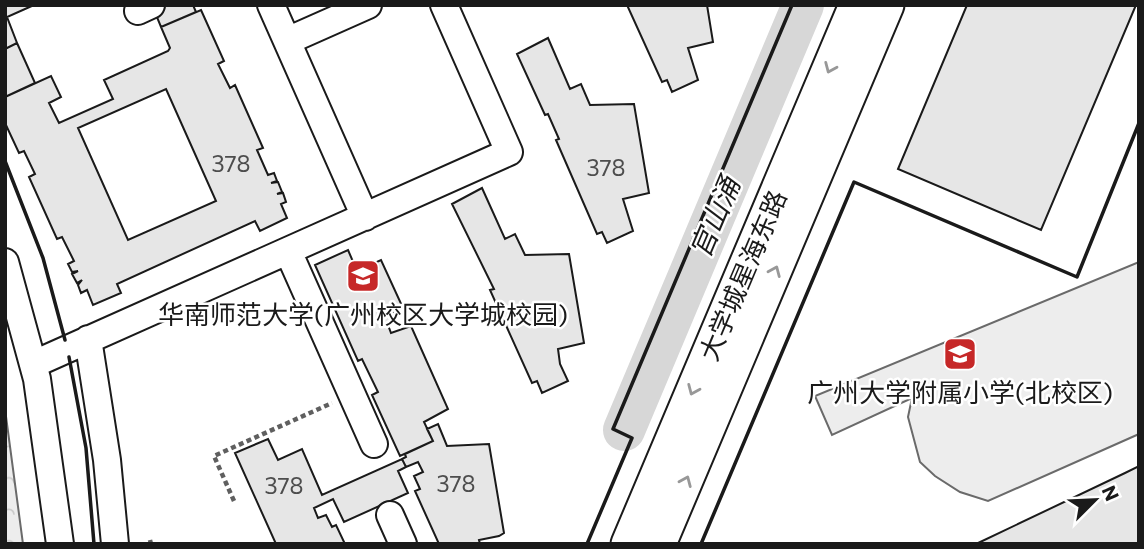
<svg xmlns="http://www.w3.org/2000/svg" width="1144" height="549" font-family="Commissioner,'Noto Sans SC',sans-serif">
	<defs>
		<pattern id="forest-crowns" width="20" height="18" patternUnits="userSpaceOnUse" patternTransform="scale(1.75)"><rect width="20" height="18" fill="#ededed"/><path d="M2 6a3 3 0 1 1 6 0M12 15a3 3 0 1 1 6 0" fill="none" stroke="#cbcbcb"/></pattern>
	</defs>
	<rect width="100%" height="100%" fill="#fff"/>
	<path fill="url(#forest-crowns)" stroke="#6a6a6a" stroke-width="2" d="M 5,409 L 23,544 L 5,544 Z"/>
	<path fill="#ededed" stroke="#6a6a6a" stroke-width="2" d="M 1139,262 L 1139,434 L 988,501 L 960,492 L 935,476 L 920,462 L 908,417 L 912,398 L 832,435 L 815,396 Z"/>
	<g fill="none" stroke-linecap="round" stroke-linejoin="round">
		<path stroke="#d7d7d7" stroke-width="42" d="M 624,430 L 803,5"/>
	</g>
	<path fill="#e6e6e6" stroke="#1a1a1a" stroke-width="2" fill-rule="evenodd" d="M 5,5 L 34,5 L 7,17 L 17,43 L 5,49 Z
		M 152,5 L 193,5 L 196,12 L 161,27 Z
		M 627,5 L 707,5 L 713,42 L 688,48 L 698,80 L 672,92 L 667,80 L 662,82 Z
		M 967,5 L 1136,5 L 1041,230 L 898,169 Z
		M 201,10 L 224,61 L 218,64 L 230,88 L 235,85 L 263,148 L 257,150 L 268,175 L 274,173 L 277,181 L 271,183 L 278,182 L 282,192 L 277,194 L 283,193 L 286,202 L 281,204 L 287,218 L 260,231 L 255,221 L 117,284 L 121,293 L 93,305 L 87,290 L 81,293 L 78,285 L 82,280 L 77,283 L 72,274 L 78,271 L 72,272 L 68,264 L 74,261 L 62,237 L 57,239 L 29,177 L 35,174 L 24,151 L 19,153 L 5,123 L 5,97 L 51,76 L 61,97 L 49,103 L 59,123 L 113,99 L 104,80 L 168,51 L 170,48 L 161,27 ZM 166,89 L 216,201 L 128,240 L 78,128 Z
		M 548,38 L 570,89 L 581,84 L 590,105 L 634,104 L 649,193 L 623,199 L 633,231 L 607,243 L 602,232 L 597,234 L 556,140 L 559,139 L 548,114 L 545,115 L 517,54 Z
		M 17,43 L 35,83 L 5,97 L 5,49 Z
		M 482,188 L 505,239 L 515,234 L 525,255 L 569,254 L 584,343 L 558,349 L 560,364 L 568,381 L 542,393 L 537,381 L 532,383 L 490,290 L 494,289 L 452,204 Z
		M 348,250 L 357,271 L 381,260 L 403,308 L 390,314 L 394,322 L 388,325 L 391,333 L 411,326 L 448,409 L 424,422 L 433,441 L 400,456 L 372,395 L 378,392 L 362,359 L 358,361 L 315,265 Z
		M 438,424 L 447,446 L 489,444 L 504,533 L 499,536 L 479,540 L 480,544 L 439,544 L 415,491 L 420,489 L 414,476 L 423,472 L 418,462 L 406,467 L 402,459 L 406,457 L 405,454 L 433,441 L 427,429 Z
		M 268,439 L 278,460 L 302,449 L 322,495 L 402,459 L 406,467 L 398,471 L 408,493 L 344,522 L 333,499 L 314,508 L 318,518 L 326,515 L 332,527 L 336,525 L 345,544 L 276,544 L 235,453 Z
		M 1139,466 L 1139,544 L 976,544 L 1125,473 Z"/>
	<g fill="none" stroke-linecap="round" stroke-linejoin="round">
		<defs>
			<path id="minor" d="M 271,5 L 365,217
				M 138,11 L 151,5
				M 287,41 L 368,5
				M 288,251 L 374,444
				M 5,262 L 37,379 L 60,544
				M 88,339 L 107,460 L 115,544
				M 34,364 L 509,152 L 444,5
				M 390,515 L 403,544"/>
			<path id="major" d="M 628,544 L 856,5
				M 659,544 L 887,5"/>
		</defs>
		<use href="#minor" stroke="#1a1a1a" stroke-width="30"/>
		<use href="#major" stroke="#1a1a1a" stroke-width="37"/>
		<path stroke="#5f5f5f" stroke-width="4.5" stroke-dasharray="5 3.5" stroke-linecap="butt" d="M 234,501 L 214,456 L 332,403
			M 150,540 L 151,544"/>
		<use href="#minor" stroke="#fff" stroke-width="26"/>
		<use href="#major" stroke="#fff" stroke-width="33"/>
		<path stroke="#1a1a1a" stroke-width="3.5" d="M 5,161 L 43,258 L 65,340
			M 69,357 L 86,448 L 94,544
			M 587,544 L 632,438 L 613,429 L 792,5
			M 701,544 L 854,182 L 1077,277 L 1139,123"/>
	</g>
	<defs><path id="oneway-chevron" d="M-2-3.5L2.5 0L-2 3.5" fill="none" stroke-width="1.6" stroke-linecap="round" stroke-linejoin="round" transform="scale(1.75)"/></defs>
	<g stroke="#989898">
		<use href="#oneway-chevron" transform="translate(830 68) rotate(113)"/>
		<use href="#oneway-chevron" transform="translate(775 271) rotate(-67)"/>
		<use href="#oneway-chevron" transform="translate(693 390) rotate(113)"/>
		<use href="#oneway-chevron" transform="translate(686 481) rotate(-67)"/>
	</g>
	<defs>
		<symbol id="university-square" viewBox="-11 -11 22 22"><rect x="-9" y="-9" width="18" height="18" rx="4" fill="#c62828" stroke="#fff"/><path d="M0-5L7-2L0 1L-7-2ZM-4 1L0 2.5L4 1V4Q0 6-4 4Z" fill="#fff"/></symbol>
		<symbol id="school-square" viewBox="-11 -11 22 22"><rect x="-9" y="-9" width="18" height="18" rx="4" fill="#c62828" stroke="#fff"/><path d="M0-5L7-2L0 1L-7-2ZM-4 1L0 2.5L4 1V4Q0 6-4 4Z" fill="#fff"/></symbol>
	</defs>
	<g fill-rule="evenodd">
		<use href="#university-square" x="344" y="257" width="38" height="38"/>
		<use href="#school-square" x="941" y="335" width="38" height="38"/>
	</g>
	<g text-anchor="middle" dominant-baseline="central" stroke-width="5" stroke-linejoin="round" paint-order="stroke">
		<g font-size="23" fill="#4d4d4d">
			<text x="231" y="163">378</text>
			<text x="606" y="167">378</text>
			<text x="456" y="483">378</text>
			<text x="284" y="485">378</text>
		</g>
		<g font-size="26" fill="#1a1a1a" stroke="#fff">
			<text transform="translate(742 275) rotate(-67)">大学城星海东路</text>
		</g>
		<g font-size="26" fill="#1a1a1a" stroke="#fff">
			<text x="363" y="313">华南师范大学(广州校区大学城校园)</text>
			<text x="960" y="391">广州大学附属小学(北校区)</text>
		</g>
		<g font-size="28" font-style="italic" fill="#1a1a1a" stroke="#fff">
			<text transform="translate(714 217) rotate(-67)">官山涌</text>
		</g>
	</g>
	<rect width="1144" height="549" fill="none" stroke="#1a1a1a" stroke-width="14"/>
	<g transform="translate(1095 500) rotate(66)" stroke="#ffffff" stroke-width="5" paint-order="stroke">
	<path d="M0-5L12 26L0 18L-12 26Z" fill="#1a1a1a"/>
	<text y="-10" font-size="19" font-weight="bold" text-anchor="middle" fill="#1a1a1a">N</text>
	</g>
</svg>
